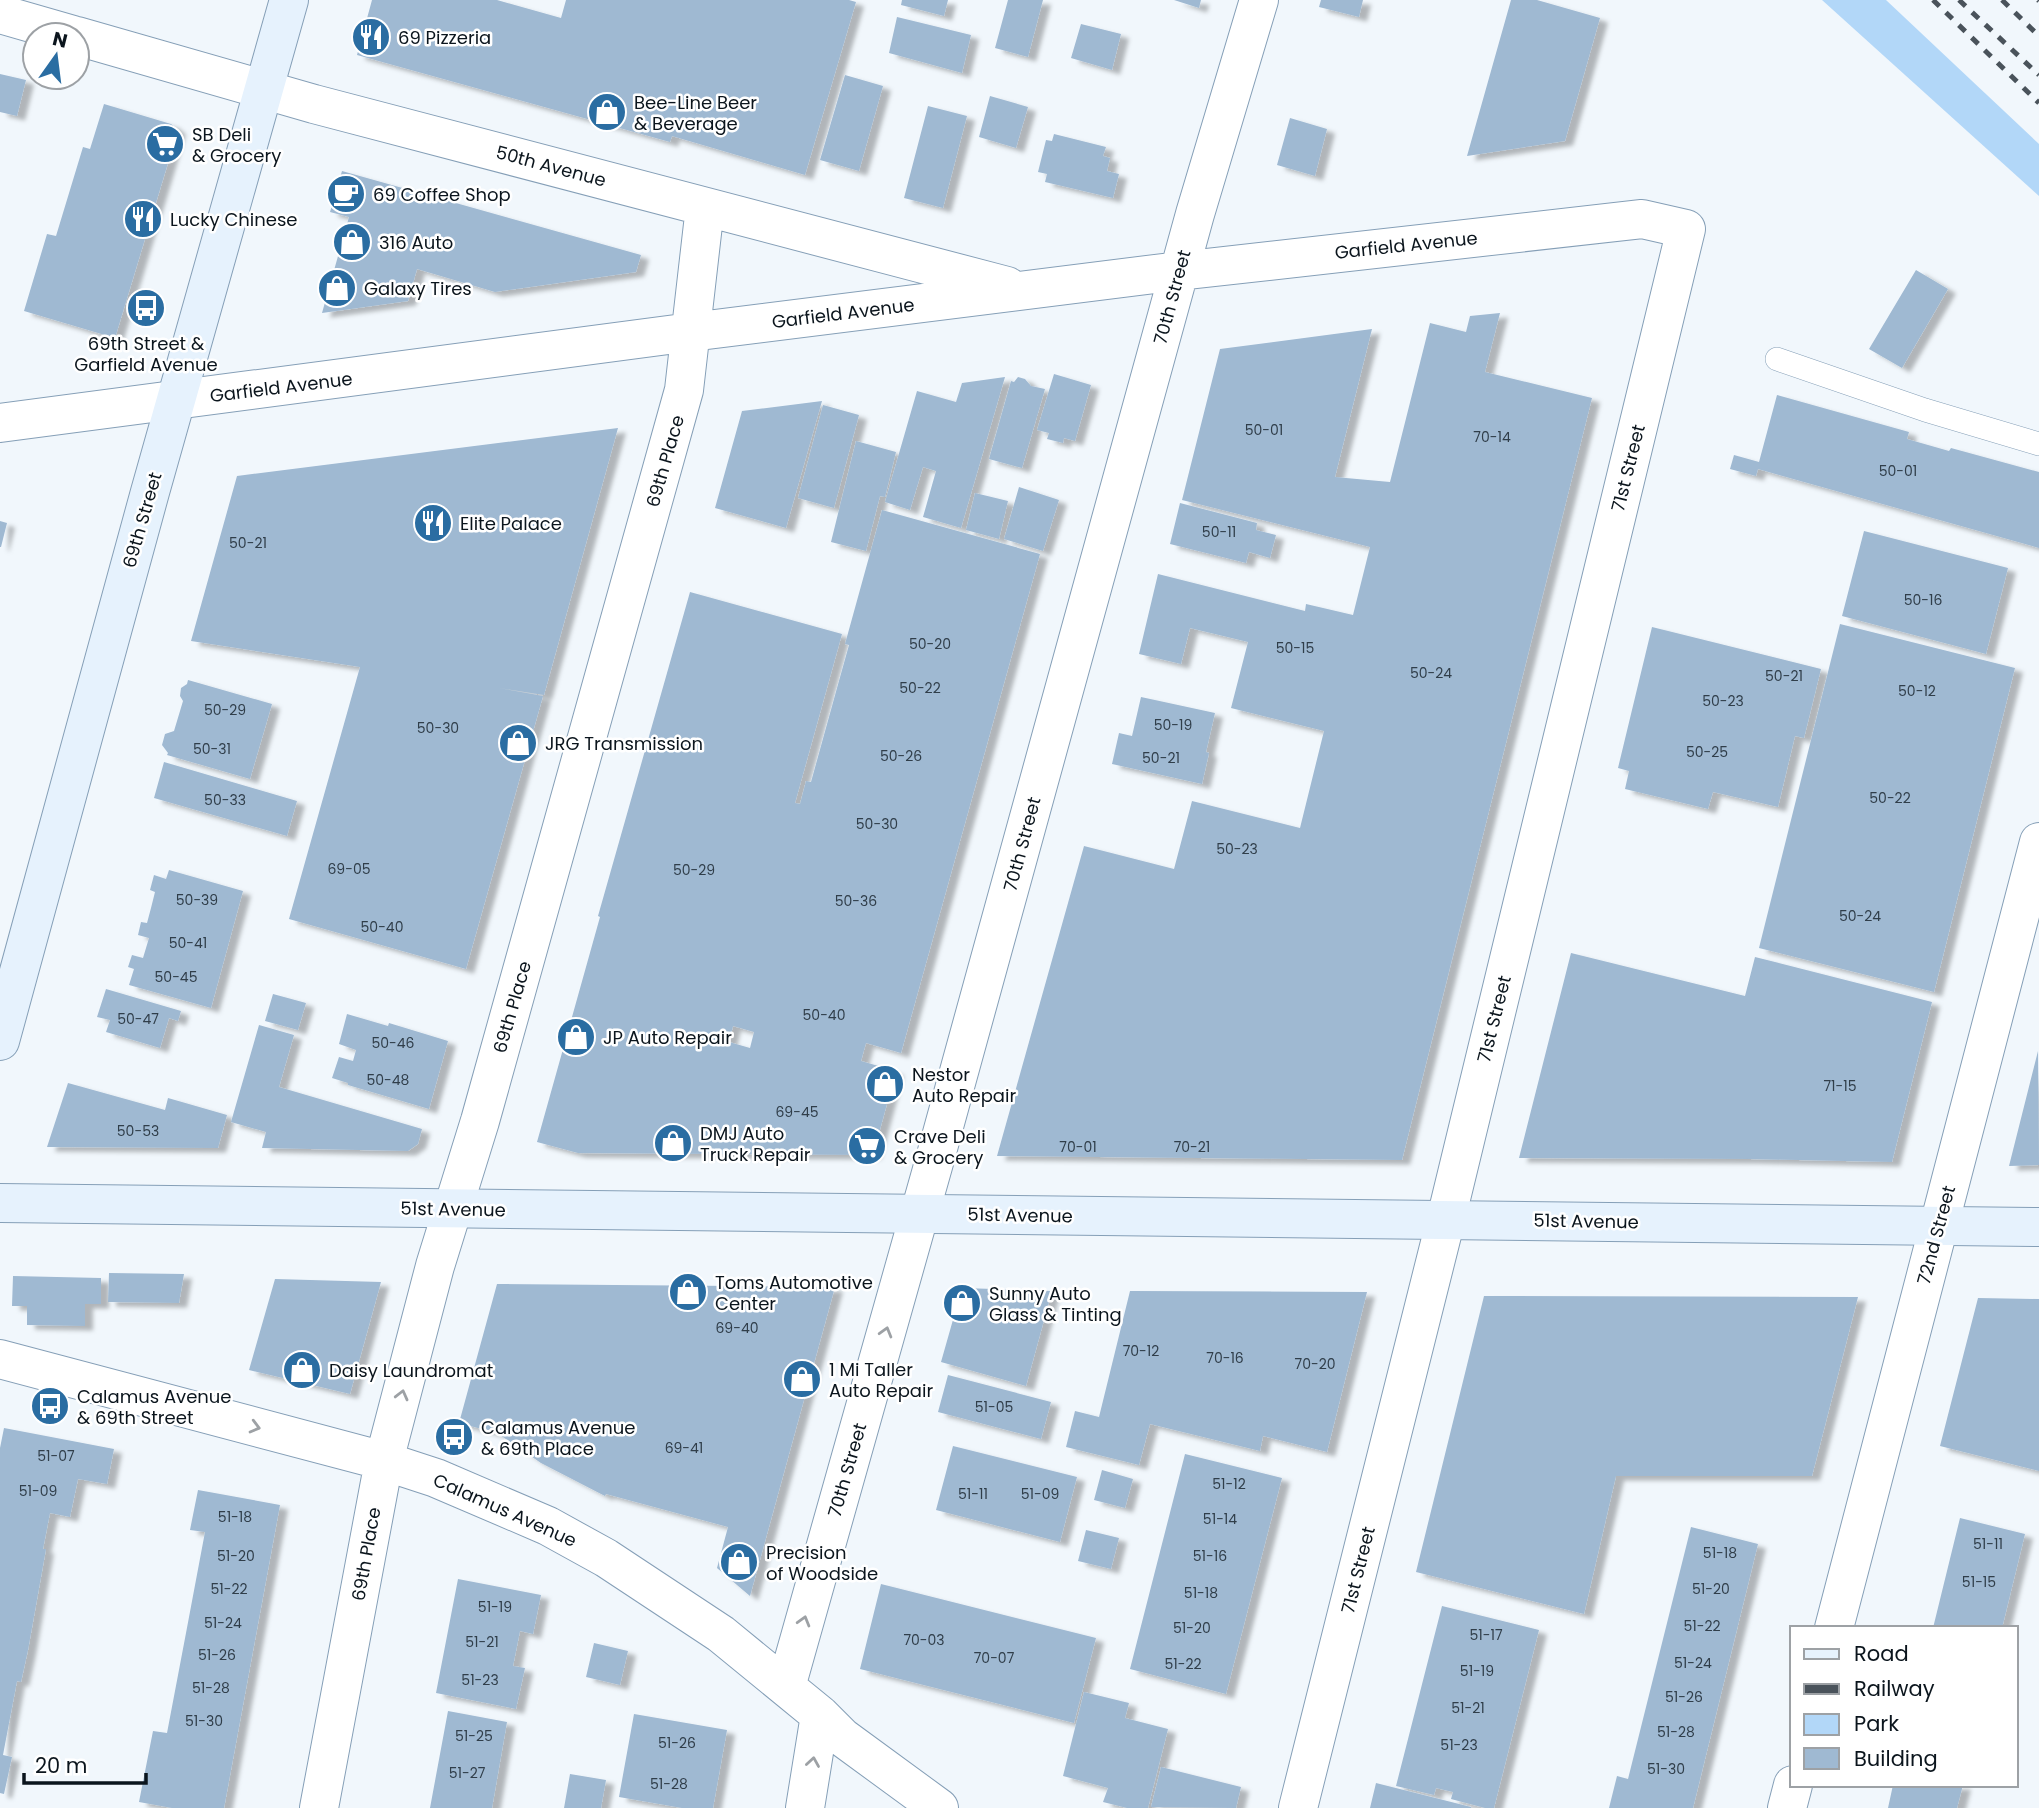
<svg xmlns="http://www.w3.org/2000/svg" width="2039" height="1808" font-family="Poppins,sans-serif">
	<defs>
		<filter id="shadow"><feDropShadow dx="8" dy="4.5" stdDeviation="2" flood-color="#0004"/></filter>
	</defs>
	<rect width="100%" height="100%" fill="#f1f7fc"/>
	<path fill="#b2d7f8" d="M 1822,0 L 1886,0 L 2039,144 L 2039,196 Z"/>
	<path fill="#9fb9d2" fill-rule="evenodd" filter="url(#shadow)" d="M 372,0 L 497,0 L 561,18 L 566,0 L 849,0 L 856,2 L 805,175 L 672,136 L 670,142 L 357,55 Z
		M 902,0 L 948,0 L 944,16 L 901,5 Z
		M 1008,0 L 1043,0 L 1028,57 L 995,48 Z
		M 1174,0 L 1201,0 L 1199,8 Z
		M 1321,0 L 1363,0 L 1359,17 L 1319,7 Z
		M 1511,0 L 1537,0 L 1600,18 L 1565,141 L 1467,156 Z
		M 897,17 L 971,35 L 962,73 L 889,53 Z
		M 1081,24 L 1121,34 L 1112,70 L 1071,58 Z
		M 0,74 L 26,80 L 17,116 L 0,112 Z
		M 845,75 L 883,86 L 859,171 L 820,160 Z
		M 990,96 L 1028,107 L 1016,148 L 979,137 Z
		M 104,104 L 171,124 L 178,130 L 115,338 L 24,311 L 47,234 L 56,236 L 83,147 L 90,149 Z
		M 928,106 L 967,116 L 943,208 L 904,198 Z
		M 1290,118 L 1327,129 L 1315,176 L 1277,165 Z
		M 1054,134 L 1106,147 L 1103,156 L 1110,158 L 1107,171 L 1119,174 L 1113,198 L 1045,182 L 1047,174 L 1038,172 L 1046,140 L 1052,141 Z
		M 342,171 L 641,255 L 636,272 L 495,292 L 417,269 L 408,301 L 322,313 L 349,217 L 330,212 Z
		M 1916,270 L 1948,289 L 1902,368 L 1869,349 Z
		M 1500,313 L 1485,372 L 1592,398 L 1402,1160 L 997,1156 L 1084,846 L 1174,869 L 1192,801 L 1300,828 L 1324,731 L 1231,708 L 1248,642 L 1190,628 L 1181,664 L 1139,654 L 1158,574 L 1305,611 L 1306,604 L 1353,615 L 1370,547 L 1182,500 L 1220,349 L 1372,329 L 1335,477 L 1390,482 L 1430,323 L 1466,332 L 1470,316 Z
		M 1054,374 L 1091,385 L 1075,441 L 1064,438 L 1063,443 L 1047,439 L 1049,433 L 1037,430 Z
		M 1005,377 L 961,528 L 923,517 L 936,471 L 923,467 L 910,510 L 885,502 L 917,391 L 956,402 L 962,383 Z
		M 1018,377 L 1025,379 L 1031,386 L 1045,389 L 1022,468 L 989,459 L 1011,381 L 1014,382 Z
		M 1777,395 L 1909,432 L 1907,439 L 1949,451 L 1951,448 L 2039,472 L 2039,548 L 1758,469 L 1756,476 L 1730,469 L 1734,455 L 1759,462 Z
		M 822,401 L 786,528 L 715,508 L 742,411 Z
		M 823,405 L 859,415 L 834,508 L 798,498 Z
		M 618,428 L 544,695 L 499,688 L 543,696 L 466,969 L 289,919 L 360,667 L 191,641 L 237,476 Z
		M 856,441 L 896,452 L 885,497 L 880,496 L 866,551 L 831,542 Z
		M 1019,487 L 1059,500 L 1043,551 L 1004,539 Z
		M 975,493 L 1008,501 L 999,539 L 966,530 Z
		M 1180,503 L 1257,523 L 1256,530 L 1276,535 L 1270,558 L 1249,552 L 1246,563 L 1170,544 Z
		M 882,510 L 1040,554 L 901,1053 L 866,1043 L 861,1061 L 896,1071 L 873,1155 L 578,1153 L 537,1142 L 600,917 L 598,916 L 690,592 L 842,634 L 795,803 L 800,804 L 806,781 L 811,782 L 837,688 L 849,645 L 845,644 ZM 733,1026 L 754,1032 L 750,1048 L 729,1042 Z
		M 0,521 L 7,523 L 1,547 L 0,547 Z
		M 1864,531 L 2008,568 L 1986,654 L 1842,616 Z
		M 1840,624 L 2015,668 L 1934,992 L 1759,948 Z
		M 1652,627 L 1821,669 L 1804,738 L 1795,736 L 1778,807 L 1713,792 L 1708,809 L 1625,789 L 1629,771 L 1618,768 Z
		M 188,680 L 272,704 L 250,779 L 167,755 L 168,753 L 162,745 L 165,734 L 174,731 L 183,701 L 180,696 L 181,688 L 187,684 Z
		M 1141,697 L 1215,713 L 1206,752 L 1209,753 L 1202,784 L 1112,764 L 1119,733 L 1132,736 Z
		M 164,762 L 297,801 L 287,836 L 154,798 Z
		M 169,870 L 243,891 L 211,1008 L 129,985 L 134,969 L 128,967 L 132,955 L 143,958 L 149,938 L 138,935 L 141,922 L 147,923 L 151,908 L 155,892 L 150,890 L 154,875 L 166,879 Z
		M 1571,953 L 1745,996 L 1755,957 L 1932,1002 L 1892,1162 L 1750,1159 L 1519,1158 Z
		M 106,989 L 181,1011 L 178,1021 L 169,1018 L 160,1048 L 106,1032 L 110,1020 L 97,1017 Z
		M 273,994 L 306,1003 L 298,1030 L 265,1021 Z
		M 347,1014 L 388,1026 L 389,1023 L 448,1041 L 429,1109 L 348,1085 L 348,1083 L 332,1078 L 339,1057 L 353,1061 L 356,1050 L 339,1044 Z
		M 259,1025 L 294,1035 L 279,1087 L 422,1129 L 418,1144 L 408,1151 L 262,1148 L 266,1132 L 231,1122 Z
		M 2038,1051 L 2039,1165 L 2009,1166 Z
		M 68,1083 L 165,1110 L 168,1098 L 227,1115 L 218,1148 L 47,1147 Z
		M 109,1273 L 184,1274 L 179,1303 L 108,1302 Z
		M 13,1276 L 101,1278 L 101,1304 L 85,1304 L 85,1326 L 27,1325 L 27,1306 L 12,1306 Z
		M 275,1279 L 381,1282 L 350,1394 L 249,1370 Z
		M 497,1284 L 835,1287 L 750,1596 L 717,1568 L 728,1527 L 606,1494 L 605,1496 L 541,1463 L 497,1433 L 459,1423 Z
		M 962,1288 L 1052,1291 L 1026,1386 L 941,1362 Z
		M 1130,1291 L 1367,1292 L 1327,1452 L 1263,1436 L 1260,1451 L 1150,1424 L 1139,1465 L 1066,1447 L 1075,1411 L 1099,1417 Z
		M 1484,1296 L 1858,1297 L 1812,1476 L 1616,1476 L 1584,1614 L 1416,1572 Z
		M 1978,1298 L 2039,1299 L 2039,1471 L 1940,1446 Z
		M 948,1375 L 1051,1402 L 1041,1439 L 938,1412 Z
		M 4,1428 L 114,1449 L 107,1484 L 78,1479 L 70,1517 L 50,1513 L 43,1549 L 46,1549 L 28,1650 L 21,1682 L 17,1681 L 3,1755 L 12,1757 L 4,1794 L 0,1793 L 0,1448 Z
		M 953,1446 L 1077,1477 L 1060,1542 L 936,1510 Z
		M 1185,1454 L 1282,1478 L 1226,1694 L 1130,1669 Z
		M 1102,1470 L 1133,1479 L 1125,1508 L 1094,1500 Z
		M 198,1490 L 280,1505 L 224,1808 L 172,1808 L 139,1802 L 153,1731 L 167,1733 L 186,1633 L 205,1532 L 190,1530 Z
		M 1960,1518 L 2025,1534 L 2002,1628 L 1933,1628 Z
		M 1691,1527 L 1758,1544 L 1693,1808 L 1609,1808 L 1617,1776 L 1628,1779 Z
		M 1086,1530 L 1119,1538 L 1111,1569 L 1078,1561 Z
		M 458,1579 L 541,1595 L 533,1634 L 520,1631 L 513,1666 L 525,1668 L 516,1709 L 436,1693 Z
		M 881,1584 L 1096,1638 L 1074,1723 L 860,1669 Z
		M 1442,1606 L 1539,1630 L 1494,1808 L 1485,1808 L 1451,1799 L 1453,1792 L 1436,1788 L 1434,1795 L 1396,1786 Z
		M 594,1643 L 628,1651 L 620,1685 L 586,1677 Z
		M 1084,1692 L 1129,1703 L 1125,1718 L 1168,1729 L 1148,1808 L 1127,1808 L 1103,1802 L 1108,1788 L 1063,1776 Z
		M 448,1711 L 507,1722 L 492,1808 L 430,1808 Z
		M 634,1714 L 727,1730 L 713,1808 L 682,1808 L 619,1797 Z
		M 1161,1767 L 1241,1787 L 1236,1808 L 1151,1807 Z
		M 570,1774 L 606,1780 L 601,1808 L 564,1808 Z
		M 1376,1783 L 1471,1807 L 1471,1808 L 1370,1808 Z
		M 1893,1785 L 1963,1785 L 1957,1808 L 1888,1808 Z"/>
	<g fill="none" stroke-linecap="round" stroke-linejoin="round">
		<defs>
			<path id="lane" d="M 1777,359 L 1925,410 L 2039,444"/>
			<path id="street" d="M 0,14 L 73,35
				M 77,36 L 314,104 L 1007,286
				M 0,423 L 691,332 L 1179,271 L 1642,219 L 1686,229 L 1446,1219 L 1298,1808
				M 0,1359 L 384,1461 L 436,1478 L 548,1526 L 606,1558 L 721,1634 L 820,1715 L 842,1737 L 939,1808
				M 1834,1628 L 2039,842
				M 786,1687 L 935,1159 L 1195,214 L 1259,0
				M 319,1808 L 384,1461 L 435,1266 L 480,1121 L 684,390 L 705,207
				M 805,1808 L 820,1715
				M 1787,1808 L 1793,1785"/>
			<path id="secondary" d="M 0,1041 L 150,492 L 289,0
				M 0,1203 L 2039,1227"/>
		</defs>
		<use href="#lane" stroke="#859fb7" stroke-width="24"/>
		<use href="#street" stroke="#859fb7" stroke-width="40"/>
		<use href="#secondary" stroke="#859fb7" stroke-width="40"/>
		<use href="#lane" stroke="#fff" stroke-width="23"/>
		<use href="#street" stroke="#fff" stroke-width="38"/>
		<use href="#secondary" stroke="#e6f2fd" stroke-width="38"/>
		<path stroke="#4a535b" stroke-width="5" stroke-dasharray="9 9" stroke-linecap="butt" d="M 1933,0 L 2039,103
			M 1959,0 L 2039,75
			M 2002,0 L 2039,36
			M 2038,0 L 2039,1"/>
	</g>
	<defs><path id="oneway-chevron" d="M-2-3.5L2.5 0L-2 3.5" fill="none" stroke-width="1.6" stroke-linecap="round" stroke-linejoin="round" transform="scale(1.75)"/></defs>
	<g stroke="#9da1a5">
		<use href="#oneway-chevron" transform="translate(886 1332) rotate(-74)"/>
		<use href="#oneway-chevron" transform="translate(402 1395) rotate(-76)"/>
		<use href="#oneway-chevron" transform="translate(255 1427) rotate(15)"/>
		<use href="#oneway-chevron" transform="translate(804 1621) rotate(-74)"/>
		<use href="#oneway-chevron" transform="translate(813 1762) rotate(-81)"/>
	</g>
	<defs>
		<symbol id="restaurant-disc" viewBox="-11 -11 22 22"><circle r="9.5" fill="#2a6da2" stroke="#fff"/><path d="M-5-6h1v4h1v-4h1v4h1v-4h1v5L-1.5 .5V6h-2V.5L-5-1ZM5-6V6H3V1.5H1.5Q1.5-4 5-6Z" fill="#fff"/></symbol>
		<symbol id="shop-disc" viewBox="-11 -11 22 22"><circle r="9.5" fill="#2a6da2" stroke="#fff"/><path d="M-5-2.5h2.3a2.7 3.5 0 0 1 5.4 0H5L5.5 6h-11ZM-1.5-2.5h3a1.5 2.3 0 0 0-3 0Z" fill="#fff"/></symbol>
		<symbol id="supermarket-disc" viewBox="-11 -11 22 22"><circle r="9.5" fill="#2a6da2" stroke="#fff"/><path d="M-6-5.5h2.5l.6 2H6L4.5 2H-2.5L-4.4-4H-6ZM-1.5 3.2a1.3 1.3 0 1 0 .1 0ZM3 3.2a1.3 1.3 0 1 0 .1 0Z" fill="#fff"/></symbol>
		<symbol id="cafe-disc" viewBox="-11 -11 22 22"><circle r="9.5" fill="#2a6da2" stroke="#fff"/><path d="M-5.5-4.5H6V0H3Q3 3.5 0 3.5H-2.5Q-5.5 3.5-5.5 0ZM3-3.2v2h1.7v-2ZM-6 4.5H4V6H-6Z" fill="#fff"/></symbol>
		<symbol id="bus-disc" viewBox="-11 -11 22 22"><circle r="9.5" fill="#2a6da2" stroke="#fff"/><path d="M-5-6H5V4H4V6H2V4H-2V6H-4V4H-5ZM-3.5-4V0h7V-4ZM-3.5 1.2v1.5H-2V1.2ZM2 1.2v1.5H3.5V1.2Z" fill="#fff"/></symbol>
	</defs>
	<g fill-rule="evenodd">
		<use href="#restaurant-disc" x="349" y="15" width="44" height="44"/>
		<use href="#shop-disc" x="585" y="90" width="44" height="44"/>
		<use href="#supermarket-disc" x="143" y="122" width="44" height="44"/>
		<use href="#cafe-disc" x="324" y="172" width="44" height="44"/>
		<use href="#restaurant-disc" x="121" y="197" width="44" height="44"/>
		<use href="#shop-disc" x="330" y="220" width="44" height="44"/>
		<use href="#shop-disc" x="315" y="266" width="44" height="44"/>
		<use href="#bus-disc" x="124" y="286" width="44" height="44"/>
		<use href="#restaurant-disc" x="411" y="501" width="44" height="44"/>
		<use href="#shop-disc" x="496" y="721" width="44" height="44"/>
		<use href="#shop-disc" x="554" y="1015" width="44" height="44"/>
		<use href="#shop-disc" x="863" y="1062" width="44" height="44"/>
		<use href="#shop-disc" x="651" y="1121" width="44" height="44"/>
		<use href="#supermarket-disc" x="845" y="1124" width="44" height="44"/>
		<use href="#shop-disc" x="666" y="1270" width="44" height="44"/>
		<use href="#shop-disc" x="940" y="1281" width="44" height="44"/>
		<use href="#shop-disc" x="280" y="1348" width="44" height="44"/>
		<use href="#shop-disc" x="780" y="1357" width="44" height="44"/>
		<use href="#bus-disc" x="28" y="1384" width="44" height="44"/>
		<use href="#bus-disc" x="432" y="1415" width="44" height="44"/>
		<use href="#shop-disc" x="717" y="1540" width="44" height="44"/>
	</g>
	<g text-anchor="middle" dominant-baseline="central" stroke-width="5" stroke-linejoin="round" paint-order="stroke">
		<g font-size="14" fill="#303e4a">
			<text x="1264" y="430">50-01</text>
			<text x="1492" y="437">70-14</text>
			<text x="1898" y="471">50-01</text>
			<text x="1219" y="532">50-11</text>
			<text x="248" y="543">50-21</text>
			<text x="1923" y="600">50-16</text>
			<text x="930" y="644">50-20</text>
			<text x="1295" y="648">50-15</text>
			<text x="1431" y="673">50-24</text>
			<text x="1784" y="676">50-21</text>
			<text x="920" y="688">50-22</text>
			<text x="1917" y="691">50-12</text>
			<text x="1723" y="701">50-23</text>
			<text x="225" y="710">50-29</text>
			<text x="1173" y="725">50-19</text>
			<text x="438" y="728">50-30</text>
			<text x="212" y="749">50-31</text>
			<text x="1707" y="752">50-25</text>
			<text x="901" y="756">50-26</text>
			<text x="1161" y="758">50-21</text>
			<text x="1890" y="798">50-22</text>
			<text x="225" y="800">50-33</text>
			<text x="877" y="824">50-30</text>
			<text x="1237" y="849">50-23</text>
			<text x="349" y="869">69-05</text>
			<text x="694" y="870">50-29</text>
			<text x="197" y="900">50-39</text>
			<text x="856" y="901">50-36</text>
			<text x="1860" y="916">50-24</text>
			<text x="382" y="927">50-40</text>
			<text x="188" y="943">50-41</text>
			<text x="176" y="977">50-45</text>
			<text x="824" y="1015">50-40</text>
			<text x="138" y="1019">50-47</text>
			<text x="393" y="1043">50-46</text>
			<text x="388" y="1080">50-48</text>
			<text x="1840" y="1086">71-15</text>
			<text x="797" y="1112">69-45</text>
			<text x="138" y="1131">50-53</text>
			<text x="1078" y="1147">70-01</text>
			<text x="1192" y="1147">70-21</text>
			<text x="737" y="1328">69-40</text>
			<text x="1141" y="1351">70-12</text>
			<text x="1225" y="1358">70-16</text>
			<text x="1315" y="1364">70-20</text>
			<text x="994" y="1407">51-05</text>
			<text x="684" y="1448">69-41</text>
			<text x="56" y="1456">51-07</text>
			<text x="1229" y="1484">51-12</text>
			<text x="38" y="1491">51-09</text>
			<text x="973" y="1494">51-11</text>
			<text x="1040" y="1494">51-09</text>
			<text x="235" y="1517">51-18</text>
			<text x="1220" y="1519">51-14</text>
			<text x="1988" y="1544">51-11</text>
			<text x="1720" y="1553">51-18</text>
			<text x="236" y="1556">51-20</text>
			<text x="1210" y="1556">51-16</text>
			<text x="1979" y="1582">51-15</text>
			<text x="229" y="1589">51-22</text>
			<text x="1711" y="1589">51-20</text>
			<text x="1201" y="1593">51-18</text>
			<text x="495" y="1607">51-19</text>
			<text x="223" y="1623">51-24</text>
			<text x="1702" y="1626">51-22</text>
			<text x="1192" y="1628">51-20</text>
			<text x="1486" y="1635">51-17</text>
			<text x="924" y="1640">70-03</text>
			<text x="482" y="1642">51-21</text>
			<text x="217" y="1655">51-26</text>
			<text x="994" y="1658">70-07</text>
			<text x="1693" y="1663">51-24</text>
			<text x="1183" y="1664">51-22</text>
			<text x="1477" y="1671">51-19</text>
			<text x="480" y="1680">51-23</text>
			<text x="211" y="1688">51-28</text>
			<text x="1684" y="1697">51-26</text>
			<text x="1468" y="1708">51-21</text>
			<text x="204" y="1721">51-30</text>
			<text x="1676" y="1732">51-28</text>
			<text x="474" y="1736">51-25</text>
			<text x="677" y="1743">51-26</text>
			<text x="1459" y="1745">51-23</text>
			<text x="1666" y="1769">51-30</text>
			<text x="467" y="1773">51-27</text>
			<text x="669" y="1784">51-28</text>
		</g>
		<g font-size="18" fill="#0b151d" stroke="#fff" text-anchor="start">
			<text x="398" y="37">69 Pizzeria</text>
			<text x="634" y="102">Bee-Line Beer<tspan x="634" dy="21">&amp; Beverage</tspan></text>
			<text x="192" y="134">SB Deli<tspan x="192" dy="21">&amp; Grocery</tspan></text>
			<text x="373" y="194">69 Coffee Shop</text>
			<text x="170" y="219">Lucky Chinese</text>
			<text x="379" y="242">316 Auto</text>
			<text x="364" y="288">Galaxy Tires</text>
			<text x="146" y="343" text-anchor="middle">69th Street &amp;<tspan x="146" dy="21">Garfield Avenue</tspan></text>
			<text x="460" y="523">Elite Palace</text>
			<text x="545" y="743">JRG Transmission</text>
			<text x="603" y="1037">JP Auto Repair</text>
			<text x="912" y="1074">Nestor<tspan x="912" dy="21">Auto Repair</tspan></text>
			<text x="700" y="1133">DMJ Auto<tspan x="700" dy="21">Truck Repair</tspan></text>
			<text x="894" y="1136">Crave Deli<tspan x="894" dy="21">&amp; Grocery</tspan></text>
			<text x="715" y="1282">Toms Automotive<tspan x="715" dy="21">Center</tspan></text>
			<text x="989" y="1293">Sunny Auto<tspan x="989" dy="21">Glass &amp; Tinting</tspan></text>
			<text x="829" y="1369">1 Mi Taller<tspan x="829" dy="21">Auto Repair</tspan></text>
			<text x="329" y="1370">Daisy Laundromat</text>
			<text x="77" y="1396">Calamus Avenue<tspan x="77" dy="21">&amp; 69th Street</tspan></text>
			<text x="481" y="1427">Calamus Avenue<tspan x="481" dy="21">&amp; 69th Place</tspan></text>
			<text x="766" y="1552">Precision<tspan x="766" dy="21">of Woodside</tspan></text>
		</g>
		<g font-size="18" fill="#0b151d" stroke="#fff">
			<text transform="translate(551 166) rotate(15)">50th Avenue</text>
			<text transform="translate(1406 245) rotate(-6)">Garfield Avenue</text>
			<text transform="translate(1172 297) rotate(-75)">70th Street</text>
			<text transform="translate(843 313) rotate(-7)">Garfield Avenue</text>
			<text transform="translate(281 387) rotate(-7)">Garfield Avenue</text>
			<text transform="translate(665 461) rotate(-74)">69th Place</text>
			<text transform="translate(1628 468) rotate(-76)">71st Street</text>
			<text transform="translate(142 520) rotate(-74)">69th Street</text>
			<text transform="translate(1022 844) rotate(-75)">70th Street</text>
			<text transform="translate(512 1007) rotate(-74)">69th Place</text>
			<text transform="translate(1494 1019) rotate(-76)">71st Street</text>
			<text transform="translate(453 1209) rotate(1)">51st Avenue</text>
			<text transform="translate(1020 1215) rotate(1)">51st Avenue</text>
			<text transform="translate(1586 1221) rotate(1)">51st Avenue</text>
			<text transform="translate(1936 1235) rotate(-75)">72nd Street</text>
			<text transform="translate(847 1470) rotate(-74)">70th Street</text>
			<text transform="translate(505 1510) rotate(24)">Calamus Avenue</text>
			<text transform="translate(366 1554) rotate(-80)">69th Place</text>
			<text transform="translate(1358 1570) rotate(-76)">71st Street</text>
		</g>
	</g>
	<rect x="1790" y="1626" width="228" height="161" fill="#ffffff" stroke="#9da1a5" stroke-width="2"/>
	<rect x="1804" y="1649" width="35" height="10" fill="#e6f2fd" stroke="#9da1a5" stroke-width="2"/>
	<text x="1854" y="1661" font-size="21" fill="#0b151d">Road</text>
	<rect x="1804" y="1684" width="35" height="10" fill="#4a535b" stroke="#9da1a5" stroke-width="2"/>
	<text x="1854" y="1696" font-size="21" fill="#0b151d">Railway</text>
	<rect x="1804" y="1714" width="35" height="21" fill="#b2d7f8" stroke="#9da1a5" stroke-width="2"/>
	<text x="1854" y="1731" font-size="21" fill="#0b151d">Park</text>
	<rect x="1804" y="1748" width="35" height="21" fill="#9fb9d2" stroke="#9da1a5" stroke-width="2"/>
	<text x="1854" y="1766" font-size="21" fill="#0b151d">Building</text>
	<g transform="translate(56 56) rotate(14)"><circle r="33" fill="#ffffff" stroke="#9da1a5" stroke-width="2"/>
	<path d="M0-5L12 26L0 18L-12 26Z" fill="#2a6da2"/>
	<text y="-10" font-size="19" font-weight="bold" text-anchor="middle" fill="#0b151d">N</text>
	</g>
	<path d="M24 1773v10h122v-10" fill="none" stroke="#0b151d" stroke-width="3.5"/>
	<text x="35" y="1773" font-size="21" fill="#0b151d" stroke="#ffffff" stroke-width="5" paint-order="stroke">20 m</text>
</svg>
